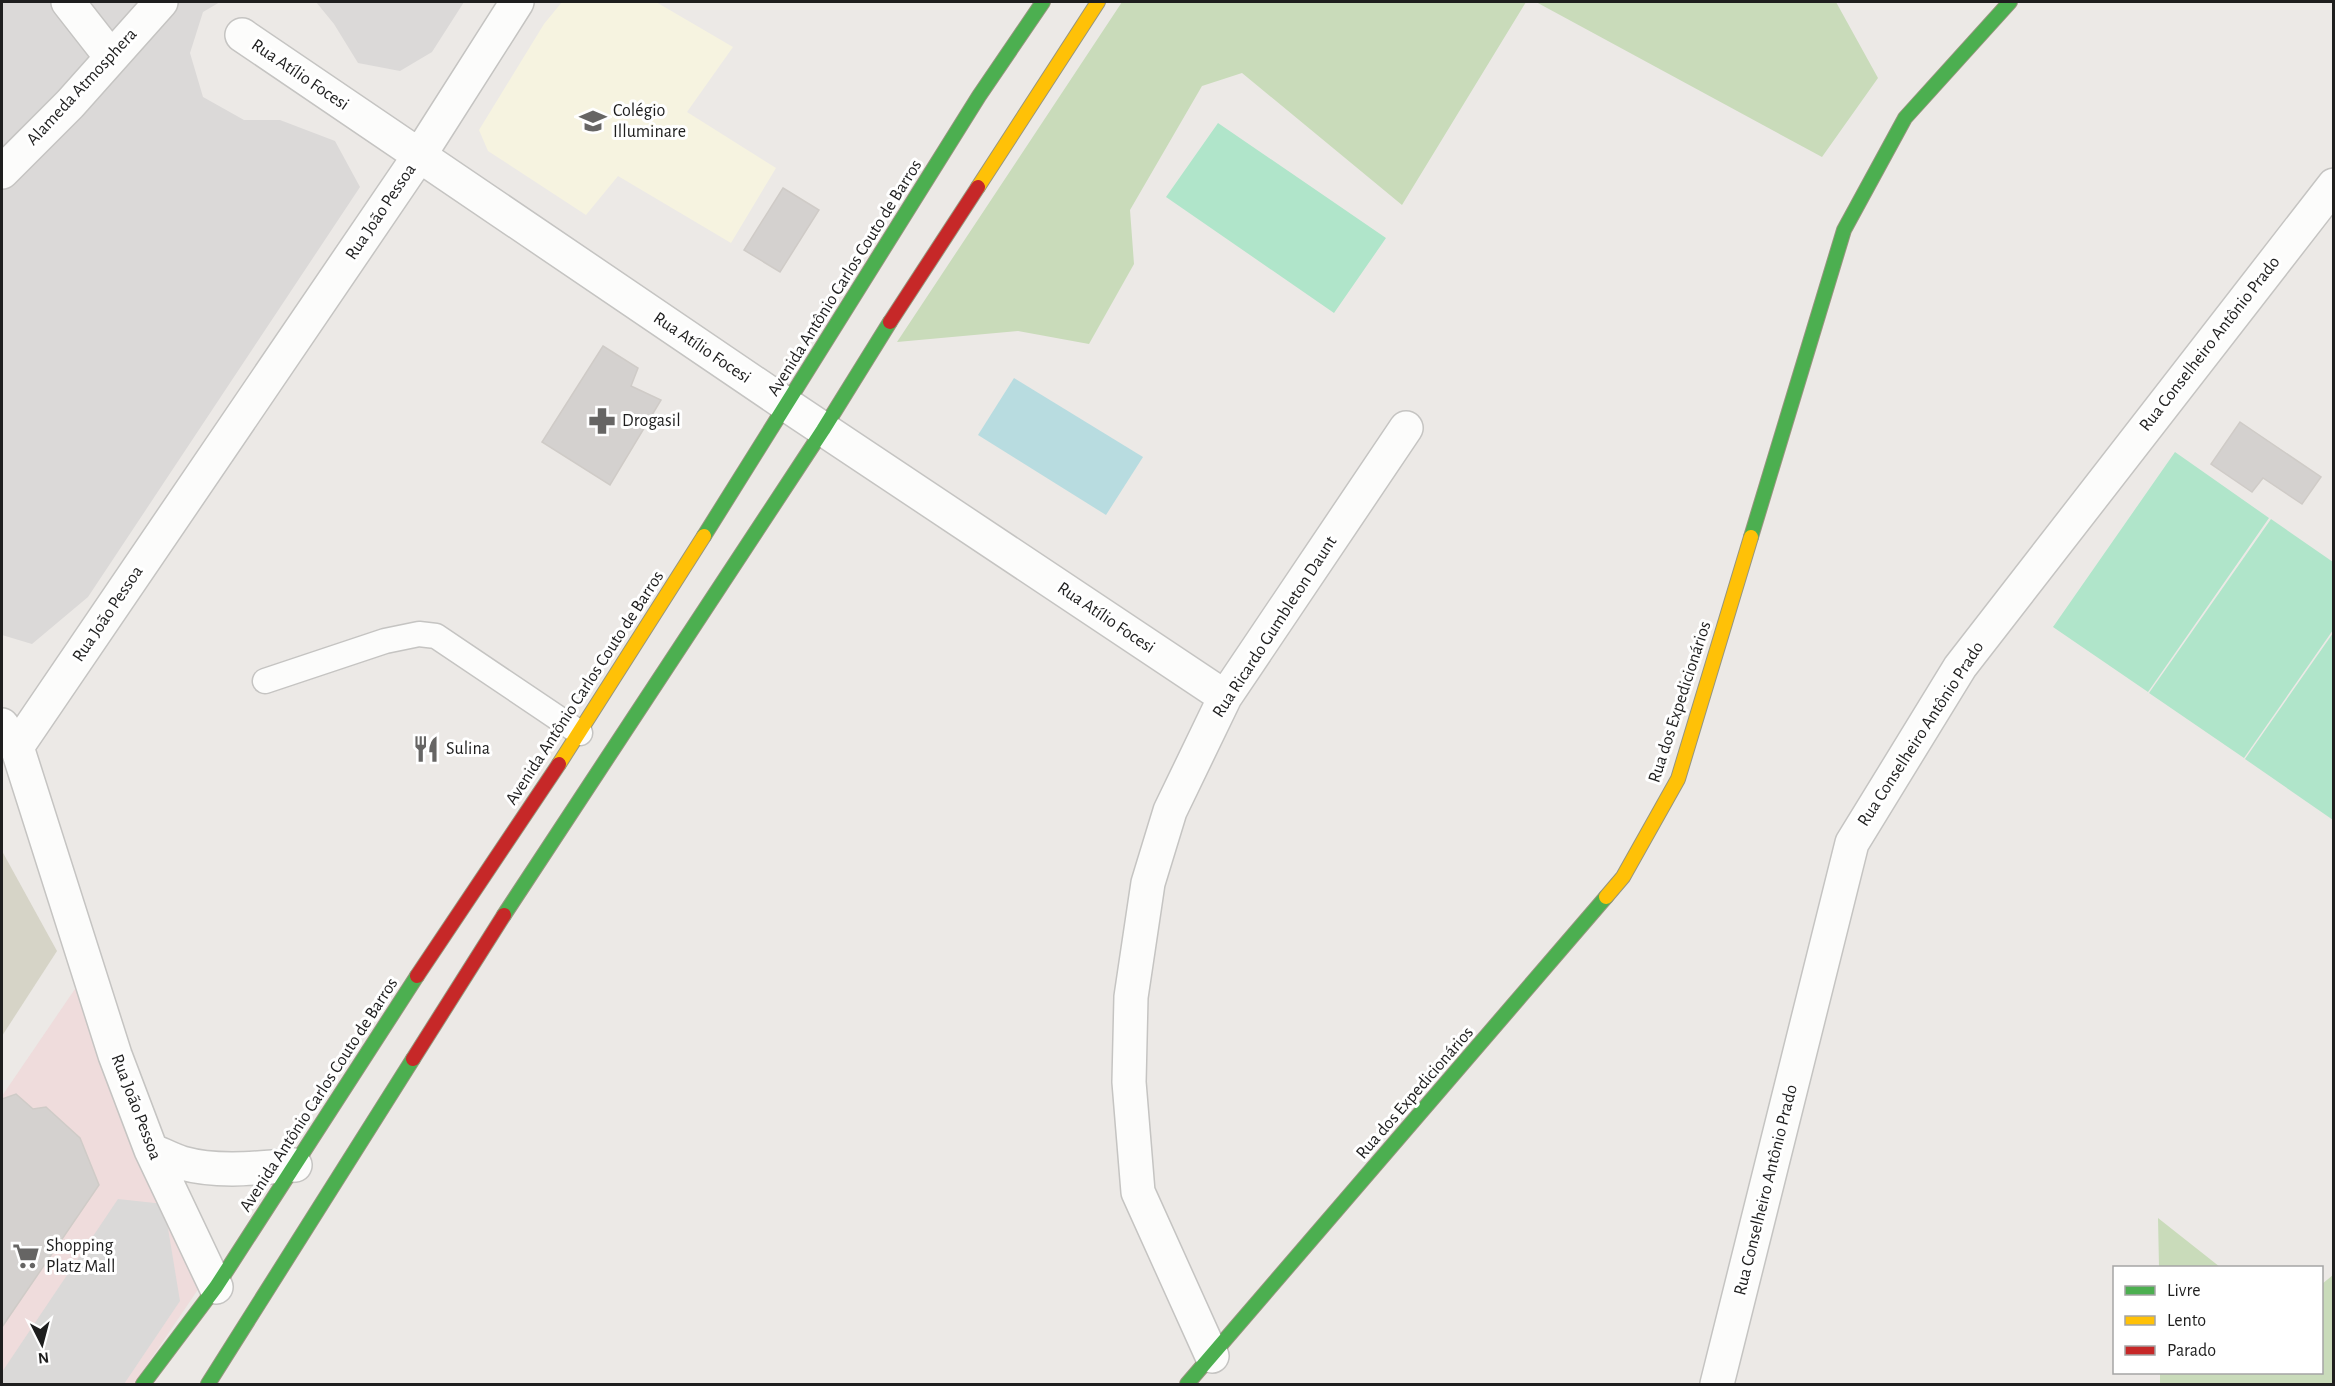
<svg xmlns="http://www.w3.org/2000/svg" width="2335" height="1386" font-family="'Alegreya Sans',sans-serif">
	<rect width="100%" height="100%" fill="#ece9e6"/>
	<path fill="#dbd9d8" d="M 2,2 L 220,2 L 203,12 L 190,53 L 203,97 L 244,120 L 280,120 L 335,141 L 360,187 L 88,597 L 32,644 L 2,635 Z
		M 316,2 L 464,2 L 432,52 L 400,71 L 358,63 L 334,24 Z"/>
	<path fill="#efdcdc" d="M 77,986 L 199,1288 L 134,1384 L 2,1384 L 2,1096 Z"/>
	<path fill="#f6f3e0" d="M 562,2 L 656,2 L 733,47 L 687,112 L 776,168 L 731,243 L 618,176 L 586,215 L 488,151 L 479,130 L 544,24 Z"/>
	<path fill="#dad9d8" d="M 118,1199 L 164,1204 L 180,1301 L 124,1384 L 2,1384 L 2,1372 Z"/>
	<path fill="#d6d4c7" d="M 2,851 L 57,951 L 2,1036 Z"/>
	<path fill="#c9dbba" d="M 1122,2 L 1526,2 L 1402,205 L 1242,73 L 1202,86 L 1130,210 L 1134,264 L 1089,344 L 1018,331 L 897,342 Z
		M 1536,2 L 1836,2 L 1878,78 L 1822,157 Z
		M 2158,1218 L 2220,1267 L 2159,1267 Z
		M 2333,1275 L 2333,1384 L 2160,1384 L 2160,1373 L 2322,1372 L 2322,1284 Z"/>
	<path fill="#b0e5ca" d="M 1218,123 L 1386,238 L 1334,313 L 1166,197 Z
		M 2175,452 L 2269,518 L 2148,692 L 2053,627 Z
		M 2271,519 L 2333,562 L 2333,630 L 2244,758 L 2149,693 Z
		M 2333,633 L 2333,820 L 2245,759 Z"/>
	<path fill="#b8dce0" d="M 1014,378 L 1143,457 L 1106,515 L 978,435 Z"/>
	<path fill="#d4d1cf" stroke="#cfcbc7" stroke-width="1.5" d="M 783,188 L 819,210 L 780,272 L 744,250 Z
		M 603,346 L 638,368 L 631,386 L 661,400 L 610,485 L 542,442 Z
		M 2240,422 L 2321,477 L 2302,504 L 2263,478 L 2252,492 L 2211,464 Z
		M 16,1094 L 33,1109 L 46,1107 L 80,1138 L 99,1185 L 2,1327 L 2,1099 Z"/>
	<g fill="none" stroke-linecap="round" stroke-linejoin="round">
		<defs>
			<path id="lane" d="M 265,681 L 385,641 L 419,634 L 436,636 L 580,733"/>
			<path id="street" d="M 68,2 L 111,57
				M 242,35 L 787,405 L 1225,697
				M 2,172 L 70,104 L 161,2
				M 2,725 L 17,747 L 115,1055 L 151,1150 L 216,1287
				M 17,747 L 419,156 L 517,2
				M 151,1150 C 161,1154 172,1160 182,1163 C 217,1173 259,1168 295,1165
				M 1212,1356 L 1138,1192 L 1129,1082 L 1131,997 L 1148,883 L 1170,811 L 1225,697 L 1406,428
				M 1717,1384 L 1852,843 L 1960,667 L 2334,185"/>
			<path id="fast" d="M 704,536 L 979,96 L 1043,2
				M 1751,537 L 1844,230 L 1905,118 L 2010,2
				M 504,915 L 823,430 L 890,322
				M 143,1384 L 216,1287 L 417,976
				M 208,1384 L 413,1059
				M 1187,1384 L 1606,897"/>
			<path id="slow" d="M 978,187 L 1098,2
				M 559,764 L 704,536
				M 1606,897 L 1623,877 L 1678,779 L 1751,537"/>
			<path id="jam" d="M 890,322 L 978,187
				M 417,976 L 559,764
				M 413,1059 L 504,915"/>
		</defs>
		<use href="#lane" stroke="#c5c4c2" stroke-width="27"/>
		<use href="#street" stroke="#c5c4c2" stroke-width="36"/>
		<use href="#fast" stroke="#96957e" stroke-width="16"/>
		<use href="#slow" stroke="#96957e" stroke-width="16"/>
		<use href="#jam" stroke="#96957e" stroke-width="16"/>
		<use href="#lane" stroke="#fcfcfb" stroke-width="24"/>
		<use href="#street" stroke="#fcfcfb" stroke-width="33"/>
		<use href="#fast" stroke="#4caf50" stroke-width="14"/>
		<use href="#slow" stroke="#ffc107" stroke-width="14"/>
		<use href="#jam" stroke="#c62828" stroke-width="14"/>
	</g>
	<defs>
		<symbol id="school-bare" viewBox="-9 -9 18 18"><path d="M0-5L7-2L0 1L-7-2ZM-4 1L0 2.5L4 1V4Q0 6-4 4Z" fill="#666564" stroke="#fff" stroke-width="2.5" paint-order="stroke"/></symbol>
		<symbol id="pharmacy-bare" viewBox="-9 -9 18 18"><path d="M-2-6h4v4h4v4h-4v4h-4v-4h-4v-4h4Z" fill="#666564" stroke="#fff" stroke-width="2.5" paint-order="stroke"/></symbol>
		<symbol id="restaurant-bare" viewBox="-9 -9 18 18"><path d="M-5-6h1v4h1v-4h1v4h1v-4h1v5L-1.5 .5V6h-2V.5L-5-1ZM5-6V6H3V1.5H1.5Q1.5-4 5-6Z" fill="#666564" stroke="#fff" stroke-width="2.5" paint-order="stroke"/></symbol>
		<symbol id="supermarket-bare" viewBox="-9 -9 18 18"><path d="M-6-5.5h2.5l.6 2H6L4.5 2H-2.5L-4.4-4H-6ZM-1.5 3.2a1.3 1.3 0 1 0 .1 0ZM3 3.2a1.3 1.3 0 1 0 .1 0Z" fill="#666564" stroke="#fff" stroke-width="2.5" paint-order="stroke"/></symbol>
	</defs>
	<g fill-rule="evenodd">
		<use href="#school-bare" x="574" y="102" width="38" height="38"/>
		<use href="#pharmacy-bare" x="583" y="402" width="38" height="38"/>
		<use href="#restaurant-bare" x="407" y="730" width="38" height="38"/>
		<use href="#supermarket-bare" x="7" y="1237" width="38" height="38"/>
	</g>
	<g text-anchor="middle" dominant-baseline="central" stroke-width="6" stroke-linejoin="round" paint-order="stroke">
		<g font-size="18" fill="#1e1e1e" stroke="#fff">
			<text transform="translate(300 75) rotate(34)">Rua Atílio Focesi</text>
			<text transform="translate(82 87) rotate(-47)">Alameda Atmosphera</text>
			<text transform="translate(381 212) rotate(-56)">Rua João Pessoa</text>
			<text transform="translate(845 278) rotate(-58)">Avenida Antônio Carlos Couto de Barros</text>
			<text transform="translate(2210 344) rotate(-52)">Rua Conselheiro Antônio Prado</text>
			<text transform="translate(702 348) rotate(34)">Rua Atílio Focesi</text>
			<text transform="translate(108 614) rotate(-56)">Rua João Pessoa</text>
			<text transform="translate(1106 618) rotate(34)">Rua Atílio Focesi</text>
			<text transform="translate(1275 627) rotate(-57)">Rua Ricardo Gumbleton Daunt</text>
			<text transform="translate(585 688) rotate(-57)">Avenida Antônio Carlos Couto de Barros</text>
			<text transform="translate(1680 702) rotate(-72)">Rua dos Expedicionários</text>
			<text transform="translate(1921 734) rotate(-57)">Rua Conselheiro Antônio Prado</text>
			<text transform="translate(1415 1093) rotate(-49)">Rua dos Expedicionários</text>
			<text transform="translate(319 1095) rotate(-57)">Avenida Antônio Carlos Couto de Barros</text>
			<text transform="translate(136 1107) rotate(69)">Rua João Pessoa</text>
			<text transform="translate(1766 1190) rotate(-76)">Rua Conselheiro Antônio Prado</text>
		</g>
		<g font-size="18" fill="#1e1e1e" stroke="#fff" text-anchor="start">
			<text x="613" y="111">Colégio<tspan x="613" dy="21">Illuminare</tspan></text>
			<text x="622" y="421">Drogasil</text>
			<text x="446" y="749">Sulina</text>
			<text x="46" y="1246">Shopping<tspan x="46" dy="21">Platz Mall</tspan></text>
		</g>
	</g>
	<rect width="2335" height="1386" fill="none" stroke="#1e1e1e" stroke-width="6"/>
	<rect x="2113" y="1266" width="210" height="108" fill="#ffffff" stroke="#a5a5a5" stroke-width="1.5"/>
	<rect x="2125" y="1286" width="30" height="9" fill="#4caf50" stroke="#a5a5a5" stroke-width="1.5"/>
	<text x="2167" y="1296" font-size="18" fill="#1e1e1e">Livre</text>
	<rect x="2125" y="1316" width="30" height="9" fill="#ffc107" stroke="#a5a5a5" stroke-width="1.5"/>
	<text x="2167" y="1326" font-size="18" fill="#1e1e1e">Lento</text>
	<rect x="2125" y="1346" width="30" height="9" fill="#c62828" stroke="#a5a5a5" stroke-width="1.5"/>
	<text x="2167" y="1356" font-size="18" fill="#1e1e1e">Parado</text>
	<g transform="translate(42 1344) rotate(174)" stroke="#ffffff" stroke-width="4.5" paint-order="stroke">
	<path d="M0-4.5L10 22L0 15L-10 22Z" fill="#1e1e1e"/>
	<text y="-9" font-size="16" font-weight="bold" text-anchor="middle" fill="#1e1e1e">N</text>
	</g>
</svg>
